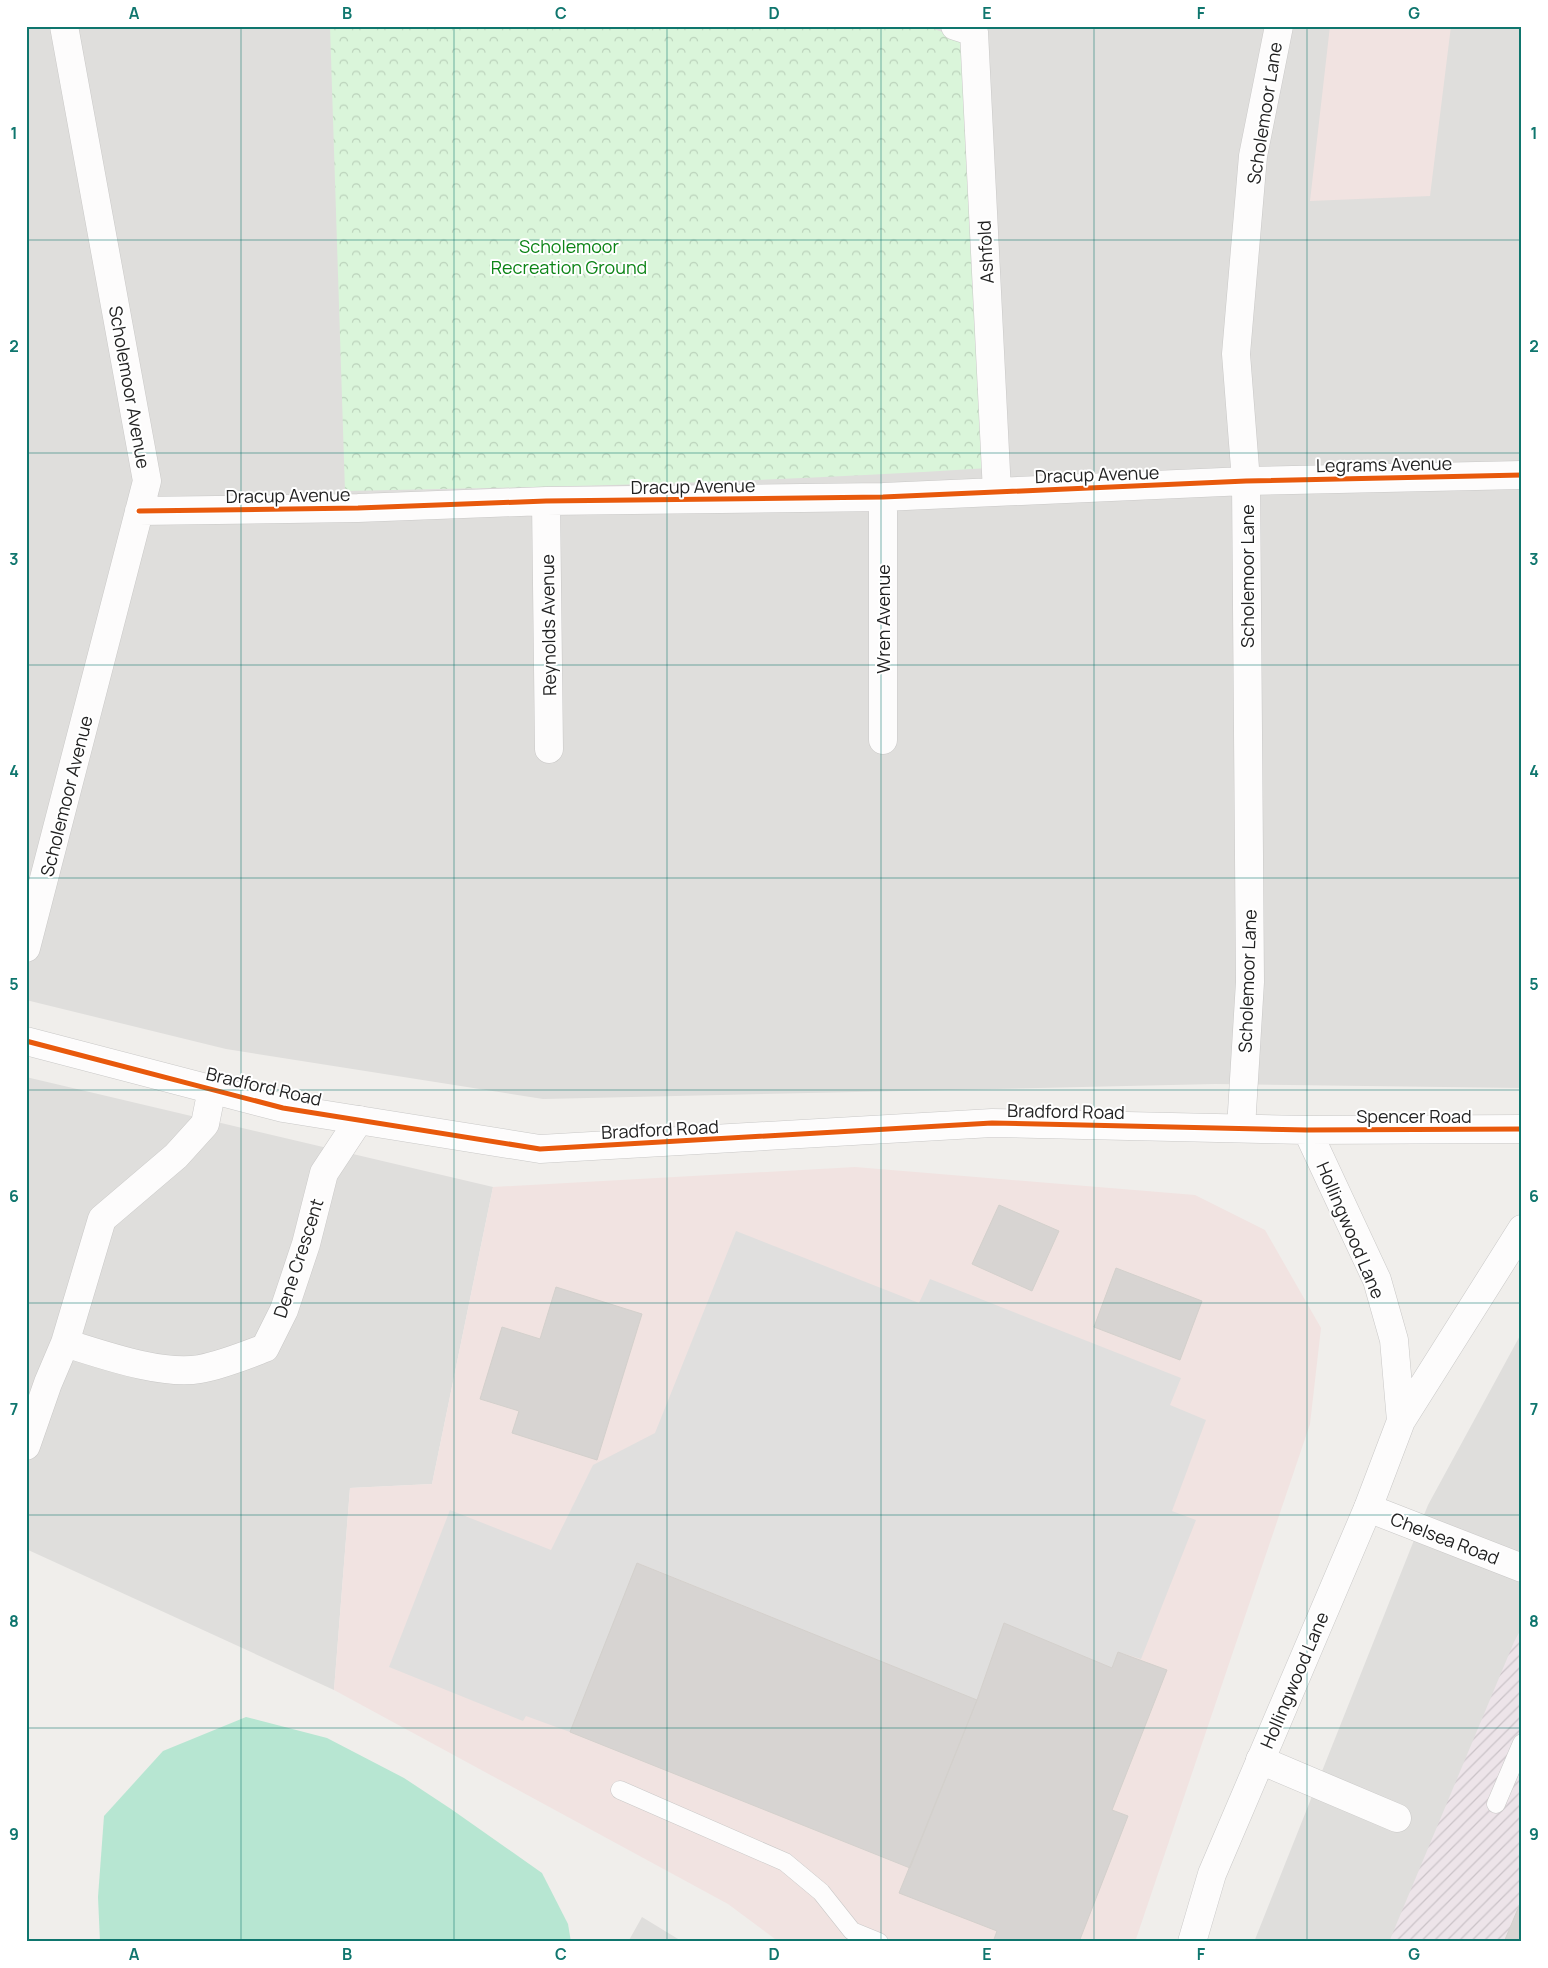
<svg xmlns="http://www.w3.org/2000/svg" width="1548" height="1968" font-family="Manrope,sans-serif">
	<defs>
		<pattern id="industrial-furrows" width="10" height="10" patternUnits="userSpaceOnUse" patternTransform="scale(1.25)"><rect width="10" height="10" fill="#ede4e9"/><path d="M-1 1l2-2M0 10L10 0M9 11l2-2" fill="none" stroke="#cbc3c8"/></pattern>
		<pattern id="park-crowns" width="20" height="18" patternUnits="userSpaceOnUse" patternTransform="scale(1.25)"><rect width="20" height="18" fill="#daf5da"/><path d="M2 6a3 3 0 1 1 6 0M12 15a3 3 0 1 1 6 0" fill="none" stroke="#bbd2bb"/></pattern>
	</defs>
	<rect width="100%" height="100%" fill="#f0eeeb"/>
	<path fill="#dfdedc" d="M 26,26 L 1522,26 L 1522,1088 L 1215,1084 L 543,1099 L 226,1049 L 26,1000 Z
		M 26,1077 L 493,1187 L 432,1484 L 350,1488 L 334,1690 L 26,1549 Z
		M 1522,1332 L 1522,1692 L 1399,1942 L 1254,1942 L 1428,1505 Z
		M 642,1917 L 683,1942 L 628,1942 Z"/>
	<path fill="#f1e3e1" d="M 1330,26 L 1451,26 L 1430,196 L 1310,201 Z
		M 855,1167 L 1195,1195 L 1265,1230 L 1321,1328 L 1310,1424 L 1135,1942 L 779,1942 L 728,1904 L 334,1690 L 350,1488 L 432,1484 L 493,1187 Z"/>
	<path fill="url(#industrial-furrows)" d="M 1522,1627 L 1522,1942 L 1389,1942 L 1514,1642 Z"/>
	<path fill="url(#park-crowns)" d="M 330,26 L 925,26 L 969,41 L 988,468 C 774,482 559,487 345,491 Z"/>
	<path fill="#b7e6d2" d="M 246,1717 L 327,1738 L 404,1778 L 451,1809 L 542,1873 L 568,1924 L 571,1942 L 100,1942 L 98,1897 L 104,1816 L 163,1751 Z"/>
	<path fill="#e0dfde" d="M 736,1231 L 919,1303 L 930,1279 L 1181,1378 L 1170,1405 L 1206,1420 L 1172,1511 L 1196,1520 L 1141,1659 L 1118,1652 L 1112,1668 L 1004,1623 L 977,1700 L 638,1563 L 570,1732 L 526,1716 L 523,1721 L 389,1667 L 450,1510 L 551,1550 L 593,1465 L 655,1433 Z"/>
	<path fill="#d7d4d2" stroke="#d3d0cc" d="M 999,1205 L 1059,1231 L 1032,1291 L 972,1264 Z
		M 1116,1268 L 1202,1301 L 1180,1360 L 1094,1327 Z
		M 556,1287 L 642,1314 L 597,1460 L 512,1433 L 519,1411 L 480,1399 L 502,1327 L 540,1339 Z
		M 637,1563 L 977,1700 L 910,1868 L 570,1732 Z
		M 1004,1623 L 1112,1668 L 1118,1652 L 1167,1670 L 1112,1810 L 1128,1816 L 1079,1942 L 993,1942 L 997,1931 L 899,1893 L 977,1700 Z
		M 1522,1899 L 1522,1942 L 1504,1942 Z"/>
	<g fill="none" stroke-linecap="round" stroke-linejoin="round">
		<defs>
			<path id="service" d="M 620,1790 L 785,1862 L 821,1892 L 852,1931 L 879,1942
				M 1496,1804 L 1522,1743"/>
			<path id="minor" d="M 955,26 L 974,32 L 997,492
				M 883,497 L 883,740
				M 546,501 L 549,749
				M 139,511 L 358,508 L 546,501 L 883,497 L 1246,481 L 1522,475
				M 26,948 L 147,481 L 64,26
				M 212,1089 L 205,1124 L 176,1156 L 102,1219 L 65,1343 C 101,1354 162,1376 200,1369 C 222,1365 244,1356 265,1348 L 284,1310 L 306,1244 L 324,1173 L 359,1120
				M 1241,1128 L 1250,982 L 1246,481 L 1236,354 L 1253,156 L 1279,26
				M 26,1446 L 48,1383 L 65,1343
				M 1368,1508 L 1522,1568
				M 1260,1760 L 1397,1818"/>
			<path id="tertiary" d="M 26,1041 L 283,1108 L 540,1149 L 992,1123 L 1307,1130 L 1522,1129
				M 1307,1130 L 1377,1280 L 1394,1340 L 1401,1421
				M 1192,1942 L 1212,1874 L 1368,1508 L 1401,1421 L 1522,1229"/>
		</defs>
		<use href="#service" stroke="#c9c8c7" stroke-width="19"/>
		<use href="#minor" stroke="#c9c8c7" stroke-width="29"/>
		<use href="#tertiary" stroke="#c9c8c7" stroke-width="29"/>
		<use href="#service" stroke="#fdfcfc" stroke-width="18"/>
		<use href="#minor" stroke="#fdfcfc" stroke-width="28"/>
		<use href="#tertiary" stroke="#fdfcfc" stroke-width="28"/>
		<defs>
			<path id="cycleway" d="M 139,511 L 358,508 L 546,501 L 883,497 L 1246,481 L 1522,475
				M 26,1041 L 283,1108 L 540,1149 L 992,1123 L 1307,1130 L 1522,1129"/>
		</defs>
		<use href="#cycleway" stroke="#fff" stroke-width="8"/>
		<use href="#cycleway" stroke="#e8590c" stroke-width="5"/>
	</g>
	<path fill="none" stroke="#0f766e" stroke-width="1" stroke-opacity="0.55" d="M 241,26 L 241,1942M 454,26 L 454,1942M 667,26 L 667,1942M 881,26 L 881,1942M 1094,26 L 1094,1942M 1307,26 L 1307,1942M 26,240 L 1522,240M 26,453 L 1522,453M 26,665 L 1522,665M 26,878 L 1522,878M 26,1090 L 1522,1090M 26,1303 L 1522,1303M 26,1515 L 1522,1515M 26,1728 L 1522,1728"/>
	<g text-anchor="middle" dominant-baseline="central" stroke-width="4" stroke-linejoin="round" paint-order="stroke">
		<g font-size="18" fill="#222" stroke="#fff">
			<text transform="translate(1264 113) rotate(-81)">Scholemoor Lane</text>
			<text transform="translate(985 252) rotate(-93)">Ashfold</text>
			<text transform="translate(130 387) rotate(80)">Scholemoor Avenue</text>
			<text transform="translate(1384 464) rotate(-1)">Legrams Avenue</text>
			<text transform="translate(1097 474) rotate(-2)">Dracup Avenue</text>
			<text transform="translate(693 486) rotate(-1)">Dracup Avenue</text>
			<text transform="translate(288 495) rotate(-1)">Dracup Avenue</text>
			<text transform="translate(1247 576) rotate(-90)">Scholemoor Lane</text>
			<text transform="translate(883 619) rotate(-90)">Wren Avenue</text>
			<text transform="translate(548 625) rotate(-91)">Reynolds Avenue</text>
			<text transform="translate(66 796) rotate(-76)">Scholemoor Avenue</text>
			<text transform="translate(1247 981) rotate(-88)">Scholemoor Lane</text>
			<text transform="translate(264 1086) rotate(13)">Bradford Road</text>
			<text transform="translate(1066 1111) rotate(1)">Bradford Road</text>
			<text x="1414" y="1116">Spencer Road</text>
			<text transform="translate(660 1129) rotate(-3)">Bradford Road</text>
			<text transform="translate(1351 1230) rotate(67)">Hollingwood Lane</text>
			<text transform="translate(298 1258) rotate(-72)">Dene Crescent</text>
			<text transform="translate(1445 1538) rotate(21)">Chelsea Road</text>
			<text transform="translate(1294 1680) rotate(-67)">Hollingwood Lane</text>
		</g>
		<g font-size="18" fill="#0c8416" stroke="#fff">
			<text x="569" y="246">Scholemoor<tspan x="569" dy="21">Recreation Ground</tspan></text>
		</g>
	</g>
	<rect width="1548" height="1968" fill="none" stroke="#ffffff" stroke-width="55"/>
	<rect x="28" y="28" width="1492" height="1912" fill="none" stroke="#0f766e" stroke-width="2"/>
	<g font-size="16" text-anchor="middle" font-weight="bold" fill="#0f766e">
		<text x="134" y="19">A</text>
		<text x="347" y="19">B</text>
		<text x="561" y="19">C</text>
		<text x="774" y="19">D</text>
		<text x="987" y="19">E</text>
		<text x="1201" y="19">F</text>
		<text x="1414" y="19">G</text>
		<text x="14" y="139">1</text>
		<text x="1534" y="139">1</text>
		<text x="14" y="352">2</text>
		<text x="1534" y="352">2</text>
		<text x="14" y="565">3</text>
		<text x="1534" y="565">3</text>
		<text x="14" y="777">4</text>
		<text x="1534" y="777">4</text>
		<text x="14" y="990">5</text>
		<text x="1534" y="990">5</text>
		<text x="14" y="1202">6</text>
		<text x="1534" y="1202">6</text>
		<text x="14" y="1415">7</text>
		<text x="1534" y="1415">7</text>
		<text x="14" y="1627">8</text>
		<text x="1534" y="1627">8</text>
		<text x="14" y="1840">9</text>
		<text x="1534" y="1840">9</text>
		<text x="134" y="1960">A</text>
		<text x="347" y="1960">B</text>
		<text x="561" y="1960">C</text>
		<text x="774" y="1960">D</text>
		<text x="987" y="1960">E</text>
		<text x="1201" y="1960">F</text>
		<text x="1414" y="1960">G</text>
	</g>
</svg>
